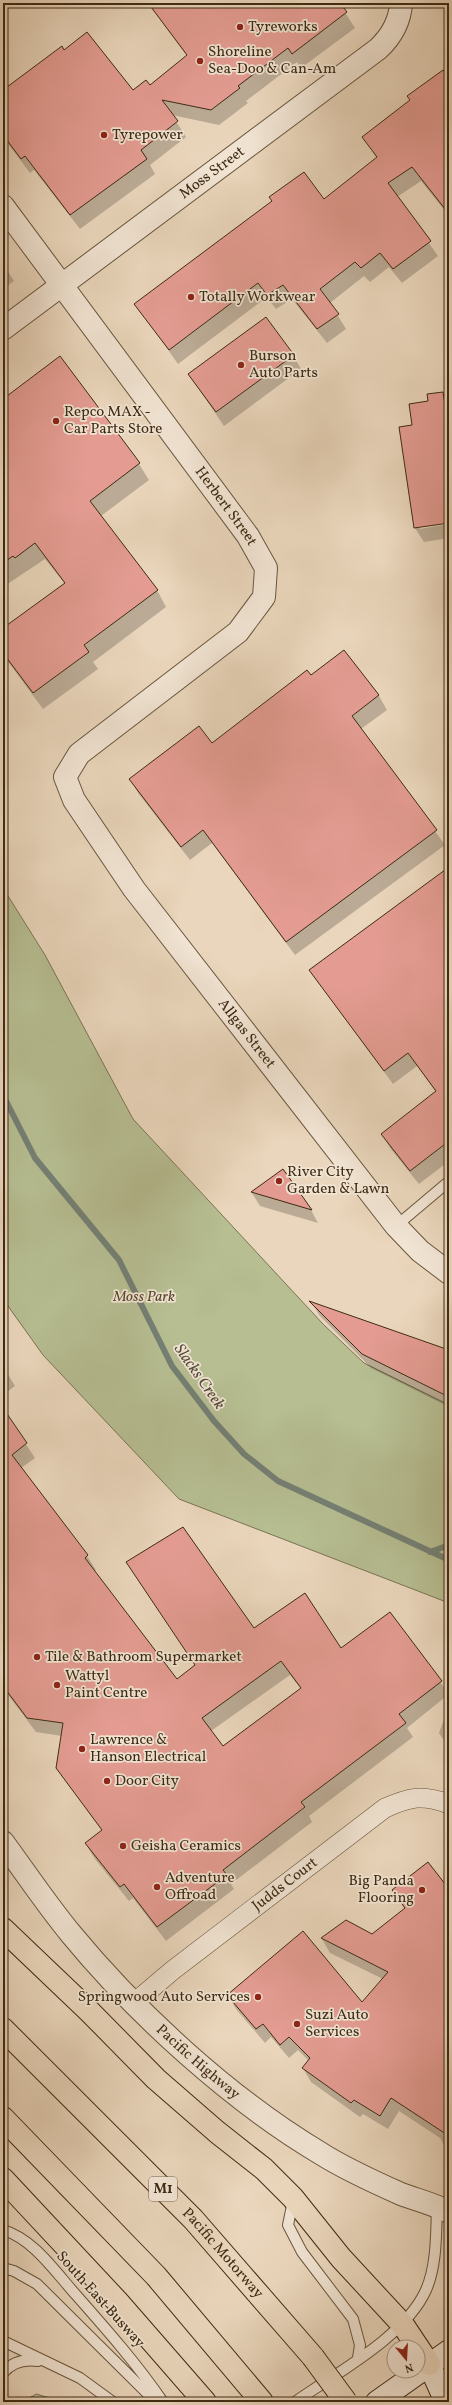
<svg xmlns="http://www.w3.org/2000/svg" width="452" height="2405" font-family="Vollkorn,serif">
	<rect width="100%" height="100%" fill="#ead6bc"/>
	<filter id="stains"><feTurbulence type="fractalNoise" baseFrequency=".005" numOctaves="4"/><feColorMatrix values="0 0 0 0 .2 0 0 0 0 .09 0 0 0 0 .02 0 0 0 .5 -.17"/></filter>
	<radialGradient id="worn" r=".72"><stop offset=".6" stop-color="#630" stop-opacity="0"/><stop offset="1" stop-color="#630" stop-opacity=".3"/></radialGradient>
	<path fill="#b6be92" stroke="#7a7453" d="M 3,888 L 45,955 L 133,1119 L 323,1324 L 364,1363 L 449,1405 L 449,1603 L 179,1499 L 43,1355 L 3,1299 Z
		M 36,2394 L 50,2398 L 54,2402 L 24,2402 Z"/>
	<path fill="#0003" fill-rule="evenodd" d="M 148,3 L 339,3 L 355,28 L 301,68 L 297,62 L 246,101 L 248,103 L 219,125 L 172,115 L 186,137 L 150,165 L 155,174 L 80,229 L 34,170 L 30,173 L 3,137 L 3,90 L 61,48 L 133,92 L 150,86 L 187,56 Z
		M 449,81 L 449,216 L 421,181 L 397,197 L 438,256 L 402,283 L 389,267 L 370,282 L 364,276 L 330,303 L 346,329 L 327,343 L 292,299 L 276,309 L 267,297 L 178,364 L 136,304 L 324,200 L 377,159 L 364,137 Z
		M 3,264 L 14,281 L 3,289 Z
		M 293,355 L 301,369 L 224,426 L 189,375 Z
		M 59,358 L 139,464 L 149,480 L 101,516 L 157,590 L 166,607 L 93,662 L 98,669 L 43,709 L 3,655 L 3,630 L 65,584 L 45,559 L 3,587 L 3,400 Z
		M 443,393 L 449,404 L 449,522 L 420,527 L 420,529 L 449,524 L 449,538 L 424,542 L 415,528 L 401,428 L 414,426 L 429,402 Z
		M 344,651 L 379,696 L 387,710 L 361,729 L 445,845 L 295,955 L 212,843 L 190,860 L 138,793 L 130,779 L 212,744 L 311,677 Z
		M 449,868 L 449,1161 L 419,1184 L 390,1148 L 382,1134 L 436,1092 L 417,1066 L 393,1084 L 310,971 Z
		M 282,1170 L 311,1210 L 318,1223 L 260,1206 L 252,1193 Z
		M 312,1303 L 449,1351 L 449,1407 L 371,1368 L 319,1315 Z
		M 3,1366 L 15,1386 L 3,1395 Z
		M 3,1410 L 35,1458 L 21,1468 L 87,1556 L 96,1570 L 94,1571 L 176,1680 L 254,1629 L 341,1650 L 389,1613 L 449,1694 L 407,1728 L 413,1737 L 309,1816 L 312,1822 L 231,1884 L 234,1889 L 166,1941 L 133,1898 L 129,1901 L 94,1858 L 86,1844 L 102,1831 L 57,1767 L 62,1736 L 36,1732 L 3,1688 ZM 290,1675 L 301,1689 L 223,1747 L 211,1731 Z
		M 449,1706 L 449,1748 L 439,1733 Z
		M 449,1890 L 449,2153 L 440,2138 L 399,2111 L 388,2129 L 363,2114 L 360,2117 L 311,2082 L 303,2068 L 309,2061 L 298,2050 L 289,2058 L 271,2037 L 265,2043 L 236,2009 L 228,1995 L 362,2004 L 383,1979 L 330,1953 L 322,1939 L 346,1921 L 372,1935 L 405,1909 L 393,1891 Z"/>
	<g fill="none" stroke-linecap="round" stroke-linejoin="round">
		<path stroke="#748074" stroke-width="6" d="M 3,1095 L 35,1158 L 119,1260 L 172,1366 L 214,1421 L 244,1454 L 278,1481 L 449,1560
			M 430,1552 L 449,1545
			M 32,2399 L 34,2402"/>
	</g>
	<path fill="#e49c92" stroke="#3e2b14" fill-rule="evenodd" d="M 148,3 L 340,3 L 347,12 L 292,54 L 288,48 L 238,86 L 240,88 L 211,110 L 162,100 L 178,121 L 141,150 L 147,159 L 70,215 L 25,156 L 21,159 L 3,135 L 3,90 L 62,46 L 64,50 L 87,32 L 133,90 L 146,80 L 150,85 L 187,55 Z
		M 443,70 L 449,79 L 449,214 L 412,167 L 388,183 L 431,241 L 393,269 L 380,253 L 361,268 L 355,262 L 320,289 L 339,314 L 317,329 L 283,285 L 267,295 L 258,283 L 169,350 L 134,304 L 272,201 L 269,197 L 304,172 L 324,199 L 377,157 L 362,137 L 410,100 L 407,96 Z
		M 266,317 L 294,355 L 216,412 L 188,374 Z
		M 60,356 L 140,463 L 90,501 L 158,590 L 84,645 L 89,652 L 33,693 L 3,653 L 3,628 L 65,583 L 35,543 L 15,558 L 13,556 L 3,563 L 3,399 Z
		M 443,392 L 449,431 L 449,523 L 414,528 L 399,427 L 412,425 L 409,404 L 428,401 L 427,394 Z
		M 344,650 L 379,695 L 352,716 L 437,830 L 286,942 L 203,830 L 181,847 L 129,779 L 199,726 L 212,743 L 307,670 L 311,675 Z
		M 449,867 L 449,1141 L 410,1171 L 381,1134 L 436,1091 L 408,1053 L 384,1071 L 309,970 Z
		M 283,1169 L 312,1210 L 251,1192 Z
		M 309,1301 L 449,1350 L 449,1397 L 362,1354 Z
		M 3,1408 L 27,1443 L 12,1455 L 88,1555 L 85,1558 L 177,1679 L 195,1665 L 126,1562 L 183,1527 L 254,1628 L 305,1593 L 341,1648 L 390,1612 L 442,1681 L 399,1714 L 406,1723 L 301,1802 L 305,1807 L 223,1870 L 227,1875 L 157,1927 L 124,1884 L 120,1887 L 85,1843 L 102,1830 L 56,1768 L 63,1723 L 27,1718 L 3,1686 ZM 281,1661 L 301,1688 L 223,1746 L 202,1718 Z
		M 428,1862 L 449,1889 L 449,2136 L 391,2098 L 380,2116 L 354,2100 L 351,2103 L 302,2068 L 310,2058 L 289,2037 L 280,2045 L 263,2024 L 256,2029 L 227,1995 L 303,1931 L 362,2002 L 388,1972 L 321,1938 L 346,1920 L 372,1934 L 405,1908 L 392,1890 Z"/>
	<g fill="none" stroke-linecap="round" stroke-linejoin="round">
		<defs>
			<path id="service" d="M 396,1226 L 447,1183
				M 293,2201 L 288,2225 L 302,2252 L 353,2319 L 360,2345 L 358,2358
				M 3,2230 C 34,2239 56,2273 77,2296 C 107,2330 137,2364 163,2402
				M 3,2268 L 14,2271 L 37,2284 L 156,2402
				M 3,2341 L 80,2378 L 113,2402
				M 3,2373 C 12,2362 25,2359 38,2361
				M 295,2402 C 336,2373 405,2337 426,2290 C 437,2265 436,2233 437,2206"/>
			<g id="minor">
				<path id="s1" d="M 134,2003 L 173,1970 L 385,1808 C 410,1797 422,1794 449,1804"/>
			</g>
			<g id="tertiary">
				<path id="s2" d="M 3,206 L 248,536 L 266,568 L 264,597 L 238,632 L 79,754 L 65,777 L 74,800 L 134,889 L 396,1226 L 420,1251 L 449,1273"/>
				<path id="s3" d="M 3,329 L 378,49 C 392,36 400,22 401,3"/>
				<path id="s4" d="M 3,1842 C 25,1872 47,1905 71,1934 C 137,2014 231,2100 320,2153 C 345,2169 374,2182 401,2194 C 417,2200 434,2204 449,2212"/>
			</g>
			<path id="secondary" d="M 429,2364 L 446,2402
				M 377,2402 L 449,2351"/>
			<g id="motorway">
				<path d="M 3,1929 L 89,2011 L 156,2079 L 217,2132 L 264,2169 L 293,2198 L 341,2258 L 403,2325 L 429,2364"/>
				<path id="s5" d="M 3,2029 L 193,2219 L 313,2357"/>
				<path d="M 3,2118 L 156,2276 L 262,2402"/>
				<path d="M 3,2179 L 117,2301 L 205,2402"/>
			</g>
		</defs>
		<use href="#service" stroke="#69563e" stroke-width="12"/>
		<use href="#minor" stroke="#69563e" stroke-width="20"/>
		<use href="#tertiary" stroke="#69563e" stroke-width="24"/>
		<use href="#secondary" stroke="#3e2b14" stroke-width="24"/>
		<use href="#motorway" stroke="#3e2b14" stroke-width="24"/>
		<use href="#service" stroke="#f1e4d3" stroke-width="10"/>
		<use href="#minor" stroke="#f1e4d3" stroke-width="19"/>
		<use href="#tertiary" stroke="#f1e4d3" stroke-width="22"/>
		<use href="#secondary" stroke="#f1e4d3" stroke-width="22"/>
		<use href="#motorway" stroke="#ead6bc" stroke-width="22"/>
		<defs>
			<path id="motorway-bridge" d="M 313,2357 L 346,2402"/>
		</defs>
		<use href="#motorway-bridge" stroke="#3e2b14" stroke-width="24" stroke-linecap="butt"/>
		<use href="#motorway-bridge" stroke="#ead6bc" stroke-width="22"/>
	</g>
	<g fill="#8f2418" stroke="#f1e4d3" stroke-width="1.5">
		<circle cx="240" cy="27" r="4"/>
		<circle cx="200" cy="61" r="4"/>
		<circle cx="104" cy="135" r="4"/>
		<circle cx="191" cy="297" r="4"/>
		<circle cx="241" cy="365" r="4"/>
		<circle cx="56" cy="421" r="4"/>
		<circle cx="279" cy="1181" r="4"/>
		<circle cx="37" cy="1657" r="4"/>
		<circle cx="57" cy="1685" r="4"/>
		<circle cx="82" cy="1749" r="4"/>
		<circle cx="107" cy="1781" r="4"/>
		<circle cx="123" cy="1846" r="4"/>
		<circle cx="157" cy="1887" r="4"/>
		<circle cx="422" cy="1890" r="4"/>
		<circle cx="258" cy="1997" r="4"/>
		<circle cx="297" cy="2024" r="4"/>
	</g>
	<g text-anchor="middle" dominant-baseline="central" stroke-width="3.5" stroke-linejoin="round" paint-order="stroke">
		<rect fill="#f1e4d3" stroke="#74624d" stroke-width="1" x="149" y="2177" width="28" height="24" rx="3"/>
		<g font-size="14" font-weight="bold" fill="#3e2b14">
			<text x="163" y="2189">M1</text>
		</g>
		<g font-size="15" fill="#3e2b14" stroke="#f1e4d3" text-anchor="start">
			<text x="248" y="27">Tyreworks</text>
			<text x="208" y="52">Shoreline<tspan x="208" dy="17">Sea-Doo &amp; Can-Am</tspan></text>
			<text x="112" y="135">Tyrepower</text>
			<text x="199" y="297">Totally Workwear</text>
			<text x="249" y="356">Burson<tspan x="249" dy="17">Auto Parts</tspan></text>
			<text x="64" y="412">Repco MAX -<tspan x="64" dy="17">Car Parts Store</tspan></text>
			<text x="287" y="1172">River City<tspan x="287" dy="17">Garden &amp; Lawn</tspan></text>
			<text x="45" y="1657">Tile &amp; Bathroom Supermarket</text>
			<text x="65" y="1676">Wattyl<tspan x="65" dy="17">Paint Centre</tspan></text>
			<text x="90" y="1740">Lawrence &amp;<tspan x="90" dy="17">Hanson Electrical</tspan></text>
			<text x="115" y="1781">Door City</text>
			<text x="131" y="1846">Geisha Ceramics</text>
			<text x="165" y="1878">Adventure<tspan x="165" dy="17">Offroad</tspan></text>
			<text x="414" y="1881" text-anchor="end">Big Panda<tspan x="414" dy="17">Flooring</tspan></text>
			<text x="250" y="1997" text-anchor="end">Springwood Auto Services</text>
			<text x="305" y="2015">Suzi Auto<tspan x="305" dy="17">Services</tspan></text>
		</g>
		<g font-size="15" fill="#3e2b14" stroke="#f1e4d3">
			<text stroke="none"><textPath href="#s3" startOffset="261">Moss Street</textPath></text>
			<text stroke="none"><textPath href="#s2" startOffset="374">Herbert Street</textPath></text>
			<text stroke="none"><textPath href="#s2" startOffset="1063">Allgas Street</textPath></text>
			<text stroke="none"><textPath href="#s1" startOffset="192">Judds Court</textPath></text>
			<text stroke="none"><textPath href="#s4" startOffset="295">Pacific Highway</textPath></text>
			<text stroke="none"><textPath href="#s5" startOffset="314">Pacific Motorway</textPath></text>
			<text transform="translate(100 2300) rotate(48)">South East Busway</text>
		</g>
		<g font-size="15" font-style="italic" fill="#56482d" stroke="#f1e4d3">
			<text x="144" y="1297">Moss Park</text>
		</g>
		<g font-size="16" font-style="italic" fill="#544e3c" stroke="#f1e4d3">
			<text transform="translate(199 1377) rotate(55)">Slacks Creek</text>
		</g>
	</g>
	<rect width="452" height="2405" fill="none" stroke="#ead6bc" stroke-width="16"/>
	<rect x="4" y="4" width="444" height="2397" fill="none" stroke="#3e2b14" stroke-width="2"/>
	<rect x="8" y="8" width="436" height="2389" fill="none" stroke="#3e2b14"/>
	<g transform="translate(406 2359) rotate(162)"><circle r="19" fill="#f1e4d3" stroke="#a99a87"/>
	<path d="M0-3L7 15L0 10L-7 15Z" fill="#8f2418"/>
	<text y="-6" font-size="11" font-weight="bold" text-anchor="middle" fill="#3e2b14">N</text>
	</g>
	<rect width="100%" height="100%" filter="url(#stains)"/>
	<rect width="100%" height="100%" fill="url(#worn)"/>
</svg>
